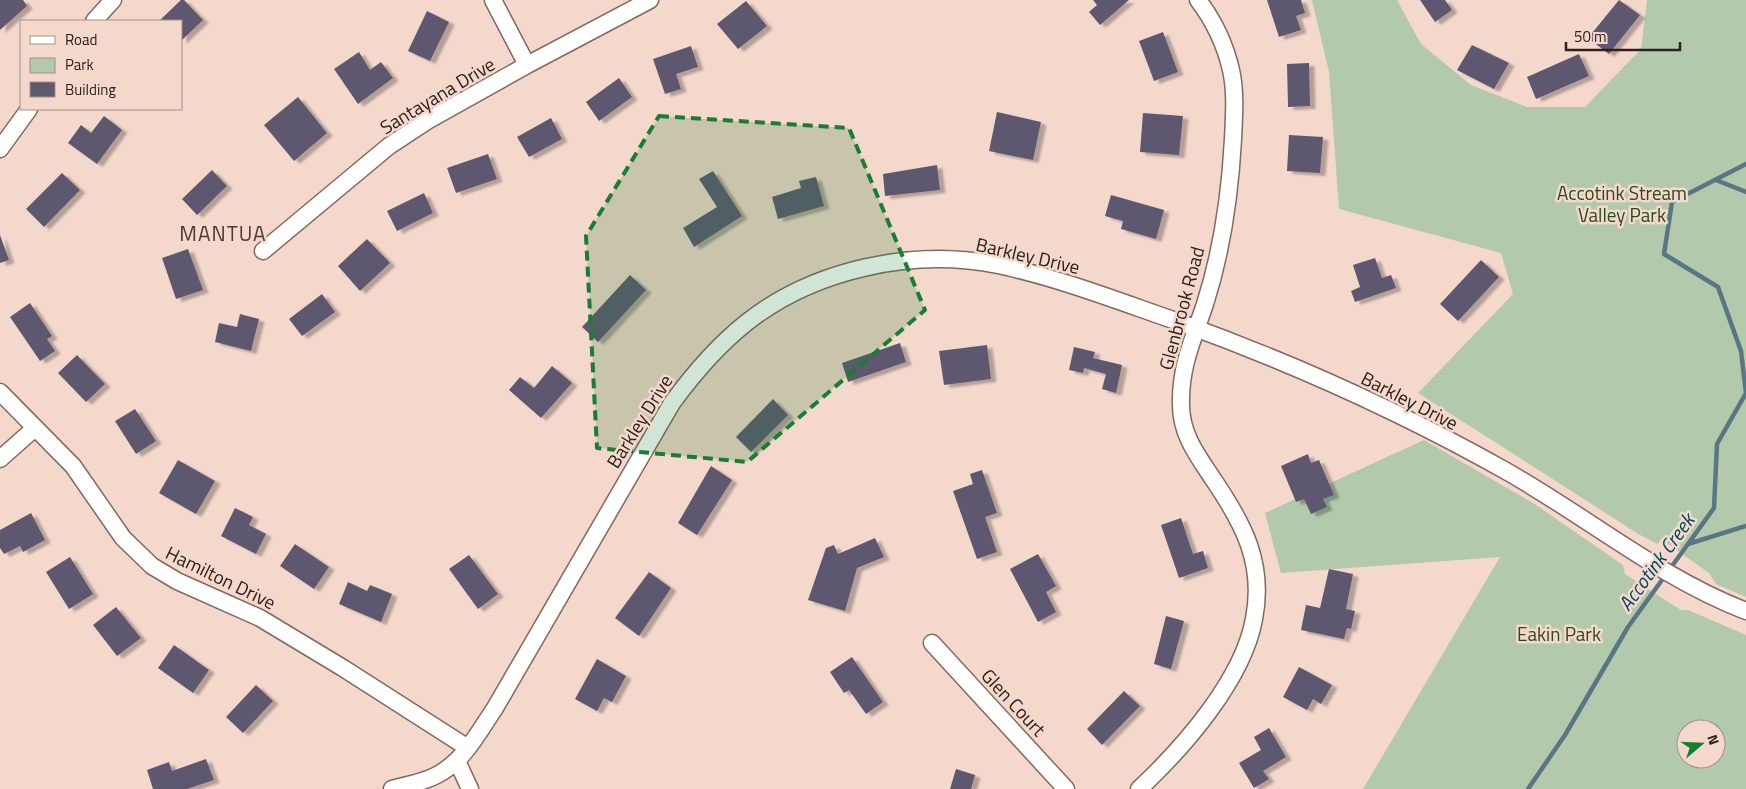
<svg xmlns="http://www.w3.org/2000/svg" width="1746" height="789" font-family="'Titillium Web',sans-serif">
	<defs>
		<filter id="shadow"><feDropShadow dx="5.5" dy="3" stdDeviation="1" flood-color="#0004"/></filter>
	</defs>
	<rect width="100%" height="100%" fill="#f5d8cc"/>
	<path fill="#b3c9ac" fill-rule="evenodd" d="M 1312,0 L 1397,0 L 1421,44 L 1471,85 L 1527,107 L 1585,107 L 1641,49 L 1647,0 L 1746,0 L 1746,597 L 1716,584 L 1709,573 L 1661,539 L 1658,544 L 1640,535 L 1418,393 L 1513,294 L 1501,253 L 1339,209 L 1329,72 Z
		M 1424,440 L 1533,503 L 1623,565 L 1625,574 L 1681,610 L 1688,610 L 1746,635 L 1746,789 L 1363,789 L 1500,557 L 1281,573 L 1265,513 ZM 1686,729 L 1716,729 L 1716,759 L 1686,759 Z"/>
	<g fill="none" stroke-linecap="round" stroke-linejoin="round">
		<path stroke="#587683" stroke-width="4.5" d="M 1746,164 L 1672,202 L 1664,254 L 1718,287 L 1741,351 L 1746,393
			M 1716,180 L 1746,192
			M 1688,544 L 1746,526
			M 1528,789 L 1565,735 L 1628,627 L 1714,508 L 1717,444 L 1746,393"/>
	</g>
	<path fill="#5d596f" filter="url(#shadow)" d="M 0,0 L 23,0 L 27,6 L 0,30 Z
		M 181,0 L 184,0 L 203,20 L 181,41 L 181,21 L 159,21 Z
		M 1093,0 L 1129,0 L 1100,25 L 1089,12 L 1097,5 Z
		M 1267,0 L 1301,0 L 1305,13 L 1296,16 L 1301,30 L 1279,37 Z
		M 1420,0 L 1445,0 L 1452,10 L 1435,22 Z
		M 1619,0 L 1640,15 L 1609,54 L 1588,38 Z
		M 746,1 L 767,26 L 738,49 L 717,24 Z
		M 427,11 L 449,22 L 430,61 L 408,51 Z
		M 1163,32 L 1178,72 L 1154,81 L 1139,41 Z
		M 1472,45 L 1509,63 L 1494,89 L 1457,70 Z
		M 691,46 L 698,67 L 676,74 L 681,89 L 665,94 L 653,59 Z
		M 359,52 L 370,70 L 381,62 L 393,78 L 358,104 L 334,69 Z
		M 1579,54 L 1589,76 L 1536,99 L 1527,77 Z
		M 1309,63 L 1310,106 L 1288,107 L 1287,64 Z
		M 619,78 L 632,97 L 599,121 L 586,102 Z
		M 298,97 L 327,133 L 294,161 L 264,125 Z
		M 997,112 L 1041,122 L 1033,160 L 989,151 Z
		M 1143,113 L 1183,116 L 1179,155 L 1140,152 Z
		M 104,116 L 122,130 L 97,164 L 68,143 L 81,125 L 91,133 Z
		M 551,118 L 562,139 L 529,157 L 517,137 Z
		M 1289,135 L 1323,137 L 1320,173 L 1287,171 Z
		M 488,154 L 497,179 L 456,193 L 447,168 Z
		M 937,165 L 940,190 L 885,196 L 883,174 Z
		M 212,170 L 227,186 L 197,215 L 182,199 Z
		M 713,171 L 742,216 L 694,247 L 683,228 L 717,207 L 699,179 Z
		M 62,173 L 80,190 L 44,227 L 26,209 Z
		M 816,177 L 824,206 L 778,219 L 772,197 L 801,188 L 799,181 Z
		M 424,193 L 433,213 L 397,231 L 387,211 Z
		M 1111,195 L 1164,210 L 1156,239 L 1121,229 L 1123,221 L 1105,216 Z
		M 0,235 L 9,260 L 0,263 Z
		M 367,239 L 390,263 L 360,291 L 338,266 Z
		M 188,249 L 203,290 L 176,299 L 162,258 Z
		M 1375,258 L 1382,278 L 1391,275 L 1396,288 L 1355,302 L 1351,291 L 1360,287 L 1353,265 Z
		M 1481,260 L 1499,277 L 1458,321 L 1440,304 Z
		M 630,275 L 646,290 L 598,342 L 582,327 Z
		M 322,294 L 335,312 L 302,336 L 289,319 Z
		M 30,303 L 52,336 L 47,339 L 55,351 L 40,361 L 10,317 Z
		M 240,314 L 259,319 L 251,351 L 215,342 L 219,323 L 237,327 Z
		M 900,343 L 906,362 L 848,382 L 842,363 Z
		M 987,345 L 991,379 L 944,385 L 939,351 Z
		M 1074,347 L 1095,352 L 1093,358 L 1122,365 L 1116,393 L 1102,389 L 1106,374 L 1084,368 L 1083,373 L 1069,370 Z
		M 77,355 L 105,384 L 86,402 L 58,373 Z
		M 552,366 L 572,383 L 541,418 L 509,390 L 520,377 L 534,388 Z
		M 773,399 L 788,415 L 751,452 L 736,437 Z
		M 135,409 L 156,441 L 136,454 L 115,421 Z
		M 1308,454 L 1311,463 L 1319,460 L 1334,495 L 1323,499 L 1327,507 L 1311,514 L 1304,499 L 1296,502 L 1281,466 Z
		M 178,460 L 215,481 L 196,514 L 159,493 Z
		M 711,466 L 732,480 L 697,535 L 678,523 Z
		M 982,470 L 997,513 L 985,517 L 997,552 L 977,559 L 953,491 L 973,484 L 970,474 Z
		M 235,508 L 253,517 L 249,525 L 266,534 L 256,554 L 221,536 Z
		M 31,513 L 45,540 L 23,552 L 20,546 L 4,554 L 0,548 L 0,530 Z
		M 1181,518 L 1193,554 L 1203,551 L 1208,568 L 1179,578 L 1161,525 Z
		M 875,538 L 884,557 L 857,568 L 845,611 L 808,600 L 826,548 L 834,545 L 838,554 Z
		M 295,544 L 329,567 L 314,589 L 280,566 Z
		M 1038,554 L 1056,586 L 1046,592 L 1056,612 L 1038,622 L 1010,569 Z
		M 469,555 L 498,594 L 478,609 L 449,569 Z
		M 70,557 L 93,594 L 69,609 L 46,572 Z
		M 1329,569 L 1353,574 L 1346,609 L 1355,611 L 1351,629 L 1347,628 L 1344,639 L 1301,630 L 1306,605 L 1320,608 Z
		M 649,572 L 671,588 L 639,636 L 615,618 Z
		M 348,582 L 367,591 L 370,585 L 392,594 L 381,622 L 339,604 Z
		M 116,607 L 141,638 L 117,656 L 93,625 Z
		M 1166,616 L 1184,621 L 1171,669 L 1154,664 Z
		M 174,645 L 209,670 L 193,693 L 158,668 Z
		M 852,657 L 883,702 L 866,714 L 849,690 L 844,693 L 830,672 Z
		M 597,659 L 626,676 L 612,702 L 604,698 L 597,711 L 575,699 Z
		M 1299,667 L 1332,685 L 1321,704 L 1313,699 L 1307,710 L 1283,697 Z
		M 256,685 L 273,701 L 243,733 L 226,717 Z
		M 1124,691 L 1140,706 L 1102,745 L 1087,729 Z
		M 1269,728 L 1286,757 L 1263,771 L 1269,779 L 1254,788 L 1239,763 L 1261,750 L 1254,737 Z
		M 206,759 L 214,780 L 187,789 L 153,789 L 147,770 L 169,762 L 172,771 Z
		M 956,769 L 975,775 L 971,789 L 950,789 Z"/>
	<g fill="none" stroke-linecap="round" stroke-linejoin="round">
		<defs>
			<path id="minor" d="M 493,0 L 527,65
				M 94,21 L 113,0
				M 0,149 L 29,109
				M 263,251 L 389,146 L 427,121 L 527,65 L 650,0
				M 0,392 L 73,466 L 123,538 L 152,566 L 177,581 L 260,618 L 343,668 L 468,748
				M 0,459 L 35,428
				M 932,643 L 1066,789
				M 457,761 L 470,789
				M 392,789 C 407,785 424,782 437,775 C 464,761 478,733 495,708 L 672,403 C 694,373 717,346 746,323 C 814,269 913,248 998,265 C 1059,278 1118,301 1176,321 C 1290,362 1401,412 1506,471 C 1586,516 1660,578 1746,611
				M 1139,789 C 1183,748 1243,680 1254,619 C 1265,563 1243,523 1213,479 C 1197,455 1181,434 1181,405 C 1180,366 1193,340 1205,304 C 1222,251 1230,195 1233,139 C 1234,116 1236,92 1231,70 C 1225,44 1214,21 1198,0"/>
		</defs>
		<use href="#minor" stroke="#82695e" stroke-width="19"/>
		<use href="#minor" stroke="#fff" stroke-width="16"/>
	</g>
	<path fill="#187e32" fill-opacity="0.2" stroke="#187e32" stroke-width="4" stroke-dasharray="10 6" stroke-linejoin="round" d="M 659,116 L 849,128 L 925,310 L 747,462 L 597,448 L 586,236 Z"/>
	<g text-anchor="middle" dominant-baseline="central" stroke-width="5" stroke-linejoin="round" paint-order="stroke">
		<g font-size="19" fill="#2c211d" stroke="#f5d8cc">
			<text transform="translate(437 95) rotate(-31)">Santayana Drive</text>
			<text transform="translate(1028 255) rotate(13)">Barkley Drive</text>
			<text transform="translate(1181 308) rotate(-75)">Glenbrook Road</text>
			<text transform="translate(1410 400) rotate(27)">Barkley Drive</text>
			<text transform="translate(639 421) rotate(-58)">Barkley Drive</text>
			<text transform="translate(221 577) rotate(26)">Hamilton Drive</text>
			<text transform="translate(1014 702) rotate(47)">Glen Court</text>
		</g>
		<g font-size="19" fill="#274c18" stroke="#f5d8cc">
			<text x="1622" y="192">Accotink Stream<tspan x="1622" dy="22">Valley Park</tspan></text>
			<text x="1559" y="633">Eakin Park</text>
		</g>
		<g font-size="20" font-style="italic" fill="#00475d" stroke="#f5d8cc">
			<text transform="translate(1656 562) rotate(-54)">Accotink Creek</text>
		</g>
		<g font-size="21" letter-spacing="1" fill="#503930" stroke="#f5d8cc">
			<text x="223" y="233">MANTUA</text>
		</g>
	</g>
	<rect x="20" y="20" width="162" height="90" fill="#f5d8cc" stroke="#a58f86"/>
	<rect x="30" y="36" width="25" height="8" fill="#ffffff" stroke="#a58f86"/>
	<text x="65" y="45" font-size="15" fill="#2c211d">Road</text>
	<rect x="30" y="58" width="25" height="15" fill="#b3c9ac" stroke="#a58f86"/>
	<text x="65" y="70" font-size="15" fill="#2c211d">Park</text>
	<rect x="30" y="82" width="25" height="15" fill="#5d596f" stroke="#a58f86"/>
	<text x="65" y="95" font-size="15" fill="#2c211d">Building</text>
	<g transform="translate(1701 744) rotate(71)"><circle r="24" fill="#f5d8cc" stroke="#a58f86"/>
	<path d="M0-4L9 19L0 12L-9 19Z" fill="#187e32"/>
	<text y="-8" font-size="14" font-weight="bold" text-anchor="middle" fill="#2c211d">N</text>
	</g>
	<path d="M1566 42v8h114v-8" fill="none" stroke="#2c211d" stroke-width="2.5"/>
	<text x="1574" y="42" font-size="15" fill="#2c211d" stroke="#f5d8cc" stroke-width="4" paint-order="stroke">50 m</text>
</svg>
